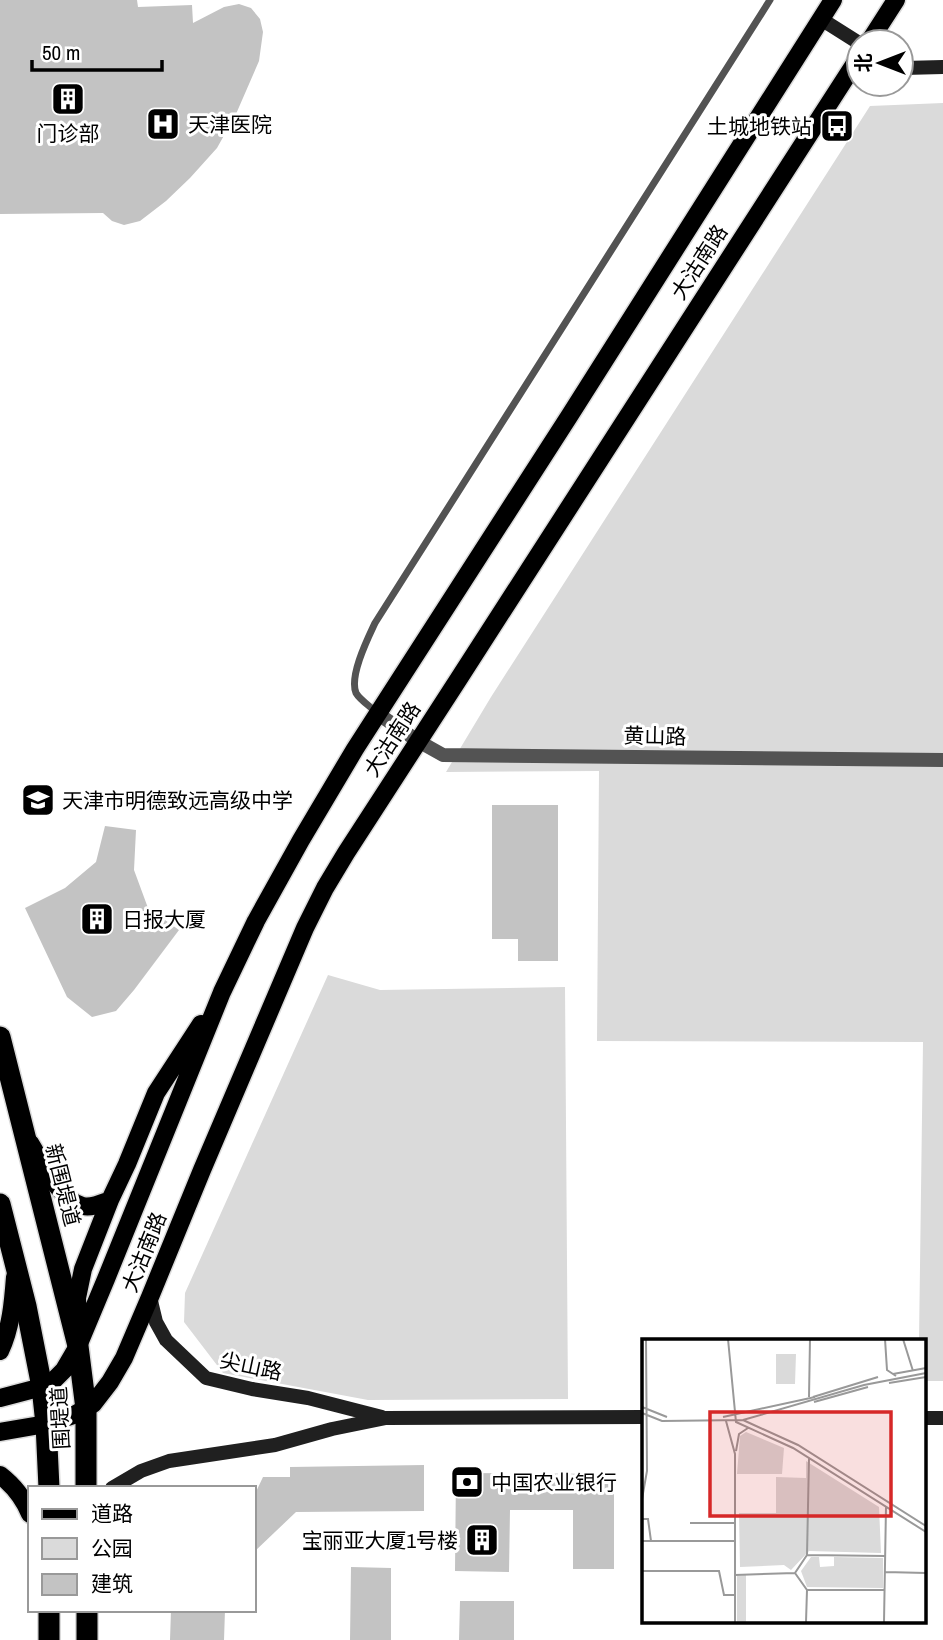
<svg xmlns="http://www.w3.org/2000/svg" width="943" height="1640" font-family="'Archivo Narrow','Noto Sans SC',sans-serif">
	<rect width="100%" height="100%" fill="#fff"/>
	<path fill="#dadada" d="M 943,103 L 943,1381 L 924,1381 L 924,1341 L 919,1341 L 923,1042 L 597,1041 L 599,771 L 446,772 L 491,697 L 870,106 Z
		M 328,975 L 380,990 L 565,987 L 568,1399 L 368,1400 L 223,1373 L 184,1322 L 185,1293 Z"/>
	<path fill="#c3c3c3" d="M 0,0 L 137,0 L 138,7 L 192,5 L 193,23 L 224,7 L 239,4 L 251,8 L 260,19 L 263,32 L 259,61 L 236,114 L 217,148 L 190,178 L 166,201 L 140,221 L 124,225 L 112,221 L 103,213 L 0,214 Z
		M 492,805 L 558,805 L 558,961 L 518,961 L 518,939 L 492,939 Z
		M 105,826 L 136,830 L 134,870 L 148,908 L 179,930 L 134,990 L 116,1011 L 92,1017 L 67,997 L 25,908 L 65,888 L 96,862 Z
		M 424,1465 L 424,1511 L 296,1512 L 254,1552 L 254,1496 L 263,1477 L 290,1477 L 290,1467 Z
		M 456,1473 L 614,1474 L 614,1569 L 573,1569 L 573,1510 L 510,1510 L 509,1572 L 455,1571 Z
		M 351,1567 L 391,1568 L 391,1640 L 350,1640 Z
		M 460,1601 L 514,1601 L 514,1640 L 459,1640 Z
		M 171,1610 L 225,1610 L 224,1640 L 170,1640 Z"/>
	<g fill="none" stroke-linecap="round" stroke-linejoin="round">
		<defs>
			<path id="primary" d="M 869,42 L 896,0
				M 30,1143 C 41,1161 61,1202 83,1206 C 92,1208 102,1203 110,1200
				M 78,1324 L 77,1298 L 83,1269 L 110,1200 L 127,1164 L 156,1093 L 201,1024
				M 0,1351 C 11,1328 13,1303 15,1277
				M 0,1398 L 42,1387 L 53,1381 L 64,1370 L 78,1346 L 106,1279 L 222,992 L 256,921 L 301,840 L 355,749 L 570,415 L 833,0
				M 0,1432 L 46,1424 L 74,1415 L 93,1404 L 110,1382 L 124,1358 L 150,1297 L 202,1170 L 305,928 L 325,888 L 346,853 L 458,680 L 859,57
				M 0,1475 C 13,1485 24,1499 30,1514"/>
			<path id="highway" d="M 0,1037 L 78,1346 L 86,1409 L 86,1488
				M 0,1204 L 26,1306 L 42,1387 L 46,1424 L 49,1488
				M 49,1610 L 49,1640
				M 87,1610 L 87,1640"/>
		</defs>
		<use href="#primary" stroke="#dbdbdb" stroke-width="21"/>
		<use href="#highway" stroke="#dbdbdb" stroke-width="24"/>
		<path stroke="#535353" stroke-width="7" d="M 376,712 C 371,707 360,700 356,693 C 349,676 368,638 375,623 L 770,0"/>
		<path stroke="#535353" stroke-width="14" d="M 378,714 L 418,741 L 443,755 L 943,760"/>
		<path stroke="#202020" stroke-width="14" d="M 821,19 L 859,43
			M 901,66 L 904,68 L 943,67
			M 150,1297 L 156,1322 L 166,1340 L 206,1378 L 252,1389 L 308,1398 L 382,1417
			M 924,1418 L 943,1418
			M 112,1488 L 141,1471 L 169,1461 L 275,1445 L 332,1429 L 386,1418 L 644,1417"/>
		<use href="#primary" stroke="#000" stroke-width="18"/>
		<use href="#highway" stroke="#000" stroke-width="21"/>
	</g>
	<defs>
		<symbol id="building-square" viewBox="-11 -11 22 22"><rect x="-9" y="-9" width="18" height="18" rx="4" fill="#000" stroke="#fff"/><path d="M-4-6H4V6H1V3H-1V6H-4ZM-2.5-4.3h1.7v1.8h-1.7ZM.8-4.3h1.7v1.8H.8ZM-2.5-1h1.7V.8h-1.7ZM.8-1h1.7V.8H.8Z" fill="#fff"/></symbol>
		<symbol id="hospital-square" viewBox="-11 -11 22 22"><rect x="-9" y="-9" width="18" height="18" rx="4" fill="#000" stroke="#fff"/><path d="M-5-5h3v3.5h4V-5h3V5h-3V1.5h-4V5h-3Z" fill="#fff"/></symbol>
		<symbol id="bus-square" viewBox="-11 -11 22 22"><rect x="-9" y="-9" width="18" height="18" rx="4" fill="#000" stroke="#fff"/><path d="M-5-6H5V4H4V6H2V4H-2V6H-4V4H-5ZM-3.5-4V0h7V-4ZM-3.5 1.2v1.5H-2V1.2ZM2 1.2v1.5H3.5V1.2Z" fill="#fff"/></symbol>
		<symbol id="school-square" viewBox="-11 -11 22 22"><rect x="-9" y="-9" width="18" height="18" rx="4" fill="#000" stroke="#fff"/><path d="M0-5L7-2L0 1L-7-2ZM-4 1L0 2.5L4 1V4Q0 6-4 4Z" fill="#fff"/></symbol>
		<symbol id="bank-square" viewBox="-11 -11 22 22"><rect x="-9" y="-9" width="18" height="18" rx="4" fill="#000" stroke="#fff"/><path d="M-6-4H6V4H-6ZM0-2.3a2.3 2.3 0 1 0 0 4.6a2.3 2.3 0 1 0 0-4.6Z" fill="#fff"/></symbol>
	</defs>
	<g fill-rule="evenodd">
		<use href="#building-square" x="49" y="80" width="38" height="38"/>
		<use href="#hospital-square" x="144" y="105" width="38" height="38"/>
		<use href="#bus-square" x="818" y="107" width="38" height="38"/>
		<use href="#school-square" x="19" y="781" width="38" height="38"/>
		<use href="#building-square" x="78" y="900" width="38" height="38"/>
		<use href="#bank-square" x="448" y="1463" width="38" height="38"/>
		<use href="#building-square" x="463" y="1521" width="38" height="38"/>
	</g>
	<g text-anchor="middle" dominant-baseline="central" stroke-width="6" stroke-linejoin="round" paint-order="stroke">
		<g font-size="21" fill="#000" stroke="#fff" text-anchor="start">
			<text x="188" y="124">天津医院</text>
			<text x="812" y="126" text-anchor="end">土城地铁站</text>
			<text x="68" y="133" text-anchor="middle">门诊部</text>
			<text x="62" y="800">天津市明德致远高级中学</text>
			<text x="122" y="919">日报大厦</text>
			<text x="491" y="1482">中国农业银行</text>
			<text x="458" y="1540" text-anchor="end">宝丽亚大厦1号楼</text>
		</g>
		<g font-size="21" fill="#000" stroke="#fff">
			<text transform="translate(699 262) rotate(-57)">大沽南路</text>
			<text transform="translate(655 736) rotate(1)">黄山路</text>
			<text transform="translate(392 739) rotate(-57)">大沽南路</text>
			<text transform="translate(63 1185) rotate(76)">新围堤道</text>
			<text transform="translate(144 1252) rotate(-68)">大沽南路</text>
			<text transform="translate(251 1366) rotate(12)">尖山路</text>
			<text transform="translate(60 1418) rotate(-93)">围堤道</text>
		</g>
	</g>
	<g transform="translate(642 1339)">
		<rect width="284" height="284" fill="#fff"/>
		<path d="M 134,15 L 154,15 L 153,45 L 134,45 ZM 104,93 L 142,109 L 140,135 L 95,135 L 98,97 ZM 164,122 L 237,168 L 239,214 L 167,212 L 149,231 L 142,226 L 98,228 L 97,174 L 134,174 L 134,138 L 164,139 ZM 169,218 L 177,218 L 178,228 L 192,227 L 192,218 L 241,219 L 241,249 L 165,248 L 159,232 ZM 104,236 L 104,283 L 95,283 L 95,237 Z" fill="#dadada"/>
		<path fill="none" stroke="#999" stroke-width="2" d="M 86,0 L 94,83 L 151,109 L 284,193M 243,0 L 245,31 L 254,37M 261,0 L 271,32M 251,35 L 284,29M 247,44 L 284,38M 167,58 L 168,0M 171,58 L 236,38M 172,63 L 226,48M 0,68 L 25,78M 0,74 L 20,82 L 101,81 L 222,46 L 284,34M 81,78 L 173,58M 101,81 L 156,106 L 284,187M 84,82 L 93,115 L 93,283M 94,112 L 97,95 L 106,89M 0,160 L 5,132 L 4,0M 0,180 L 6,180 L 9,202M 48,184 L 93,184M 0,202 L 92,202M 165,216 L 243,217M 0,232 L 77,232 L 82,256 L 93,256M 243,233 L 284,234M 93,236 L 153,234M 165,251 L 242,251M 164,283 L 165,251 L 153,234 L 165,216 L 167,119M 242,283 L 244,168"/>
		<path fill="#d62828" fill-opacity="0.15" stroke="#d62828" stroke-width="3.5" d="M 68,73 L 249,73 L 249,177 L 68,177 Z"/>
		<rect width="284" height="284" fill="none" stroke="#000" stroke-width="3.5"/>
	</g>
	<rect x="28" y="1486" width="228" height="126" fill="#ffffff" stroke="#999999" stroke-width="2"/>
	<rect x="42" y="1509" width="35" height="10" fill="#000000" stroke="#999999" stroke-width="2"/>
	<text x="91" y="1521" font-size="21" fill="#000000">道路</text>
	<rect x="42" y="1538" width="35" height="21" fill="#dadada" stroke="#999999" stroke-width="2"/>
	<text x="91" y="1556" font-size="21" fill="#000000">公园</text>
	<rect x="42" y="1574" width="35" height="21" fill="#c3c3c3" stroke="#999999" stroke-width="2"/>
	<text x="91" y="1591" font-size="21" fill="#000000">建筑</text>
	<g transform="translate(880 63) rotate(270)"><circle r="33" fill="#ffffff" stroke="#999999" stroke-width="2"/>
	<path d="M0-5L12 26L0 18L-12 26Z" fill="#000000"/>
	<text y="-10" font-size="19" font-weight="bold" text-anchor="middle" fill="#000000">北</text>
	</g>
	<path d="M32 60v10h130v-10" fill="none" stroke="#000000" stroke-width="3.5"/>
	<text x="42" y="60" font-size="21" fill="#000000" stroke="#ffffff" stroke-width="5" paint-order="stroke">50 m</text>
</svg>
